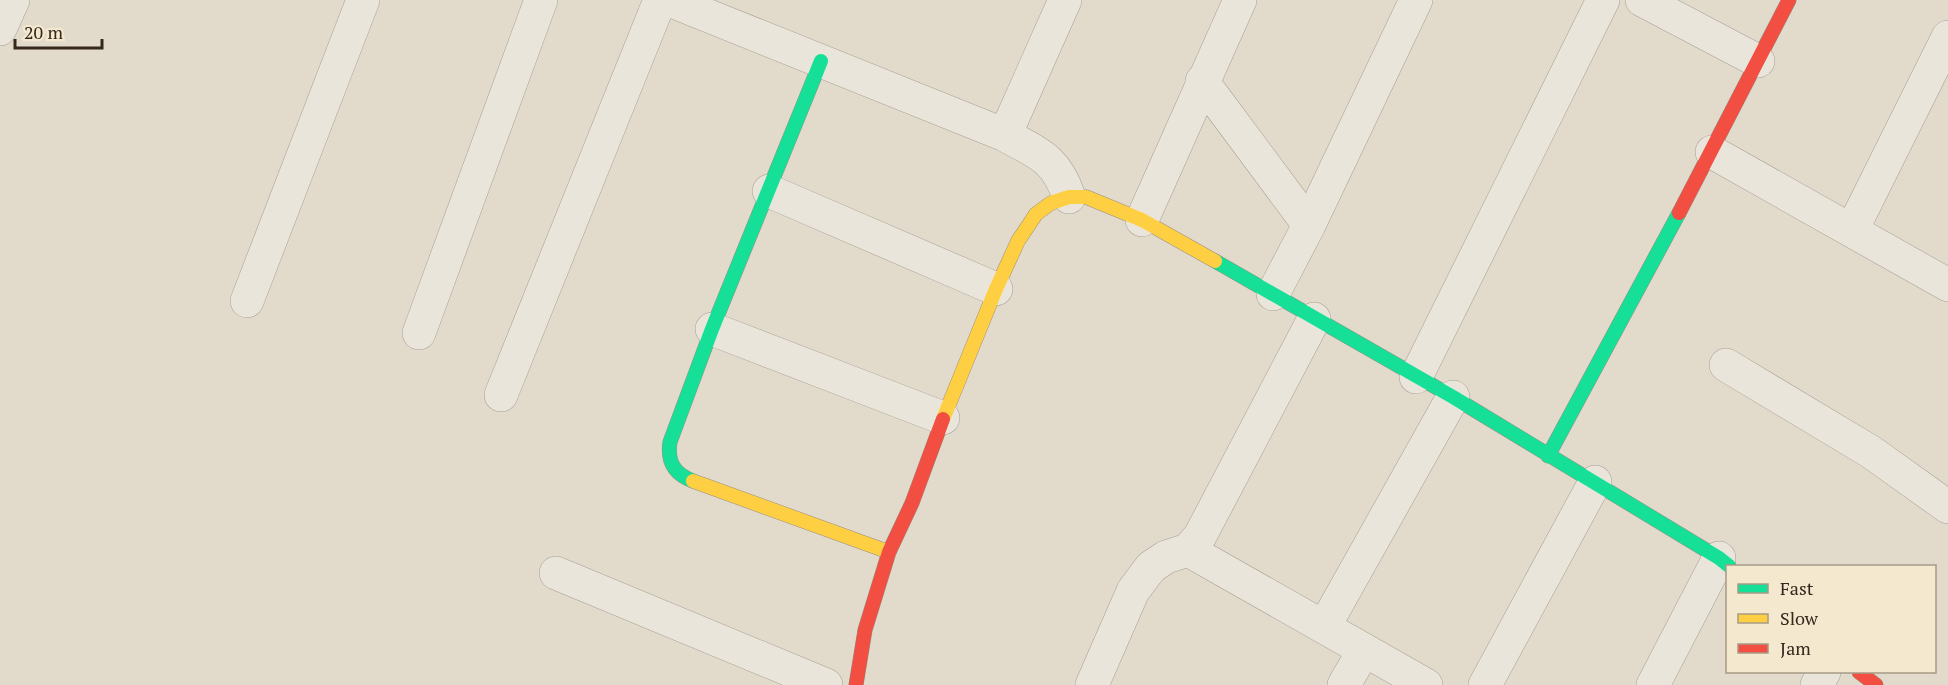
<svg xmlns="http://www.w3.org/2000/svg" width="1948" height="685" font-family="'PT Serif',serif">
	<rect width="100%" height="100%" fill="#e2daca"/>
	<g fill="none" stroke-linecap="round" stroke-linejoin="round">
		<defs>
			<path id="street" d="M 669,0 L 1005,135 C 1039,154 1056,158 1069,197
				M 1642,0 L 1758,61
				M 0,29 L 13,0
				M 1202,81 L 1309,225
				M 1005,135 L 1065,0
				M 1712,152 L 1948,285
				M 769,191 L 996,289
				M 1142,220 L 1240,0
				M 1852,230 L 1948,37
				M 1273,294 L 1309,225 L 1416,0
				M 247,301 L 363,0
				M 712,329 L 943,418
				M 419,333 L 541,0
				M 1726,365 L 1871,452 L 1948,507
				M 1416,377 L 1603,0
				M 501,395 L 660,0
				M 1188,550 L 1426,685
				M 556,573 L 826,685
				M 1324,627 L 1453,397
				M 1092,685 L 1133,591 L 1151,567 L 1166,557 L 1188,550 L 1200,536 L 1314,319
				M 1344,685 L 1364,650
				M 1485,685 L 1595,482
				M 1653,685 L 1719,558
				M 1817,685 L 1824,672"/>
			<path id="fast" d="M 1215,261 L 1453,397 L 1719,558 L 1729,566
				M 1548,456 L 1679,213
				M 693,481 C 674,474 667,462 670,442 L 712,329 L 821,61"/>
			<path id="slow" d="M 943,419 L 996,289 L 1018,241 L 1036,214 L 1051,203 L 1069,197 L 1086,197 L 1142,220 L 1215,261
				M 693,481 L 889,552"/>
			<path id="jam" d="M 1679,213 L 1789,0
				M 1859,672 L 1876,685
				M 856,685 L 865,630 L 889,552 L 912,503 L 943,419"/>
		</defs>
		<use href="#street" stroke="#a79f94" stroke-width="34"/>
		<use href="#fast" stroke="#968e83" stroke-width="15"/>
		<use href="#slow" stroke="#968e83" stroke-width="15"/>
		<use href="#jam" stroke="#968e83" stroke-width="15"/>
		<use href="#street" stroke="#eae5db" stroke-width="33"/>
		<use href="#fast" stroke="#16e098" stroke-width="14"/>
		<use href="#slow" stroke="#ffcf43" stroke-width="14"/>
		<use href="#jam" stroke="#f24e42" stroke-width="14"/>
	</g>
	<rect x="1726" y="565" width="210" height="108" fill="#f4e8cf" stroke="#a79b87" stroke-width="1.5"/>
	<rect x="1738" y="584" width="30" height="9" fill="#16e098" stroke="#a79b87" stroke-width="1.5"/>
	<text x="1780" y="595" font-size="18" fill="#34271c">Fast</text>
	<rect x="1738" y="614" width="30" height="9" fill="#ffcf43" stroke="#a79b87" stroke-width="1.5"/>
	<text x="1780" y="625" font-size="18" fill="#34271c">Slow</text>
	<rect x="1738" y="644" width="30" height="9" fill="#f24e42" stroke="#a79b87" stroke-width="1.5"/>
	<text x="1780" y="655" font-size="18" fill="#34271c">Jam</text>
	<path d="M15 39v9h87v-9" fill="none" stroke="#34271c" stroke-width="3"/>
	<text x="24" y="39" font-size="18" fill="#34271c" stroke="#f4e8cf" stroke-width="4.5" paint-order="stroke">20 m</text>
</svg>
